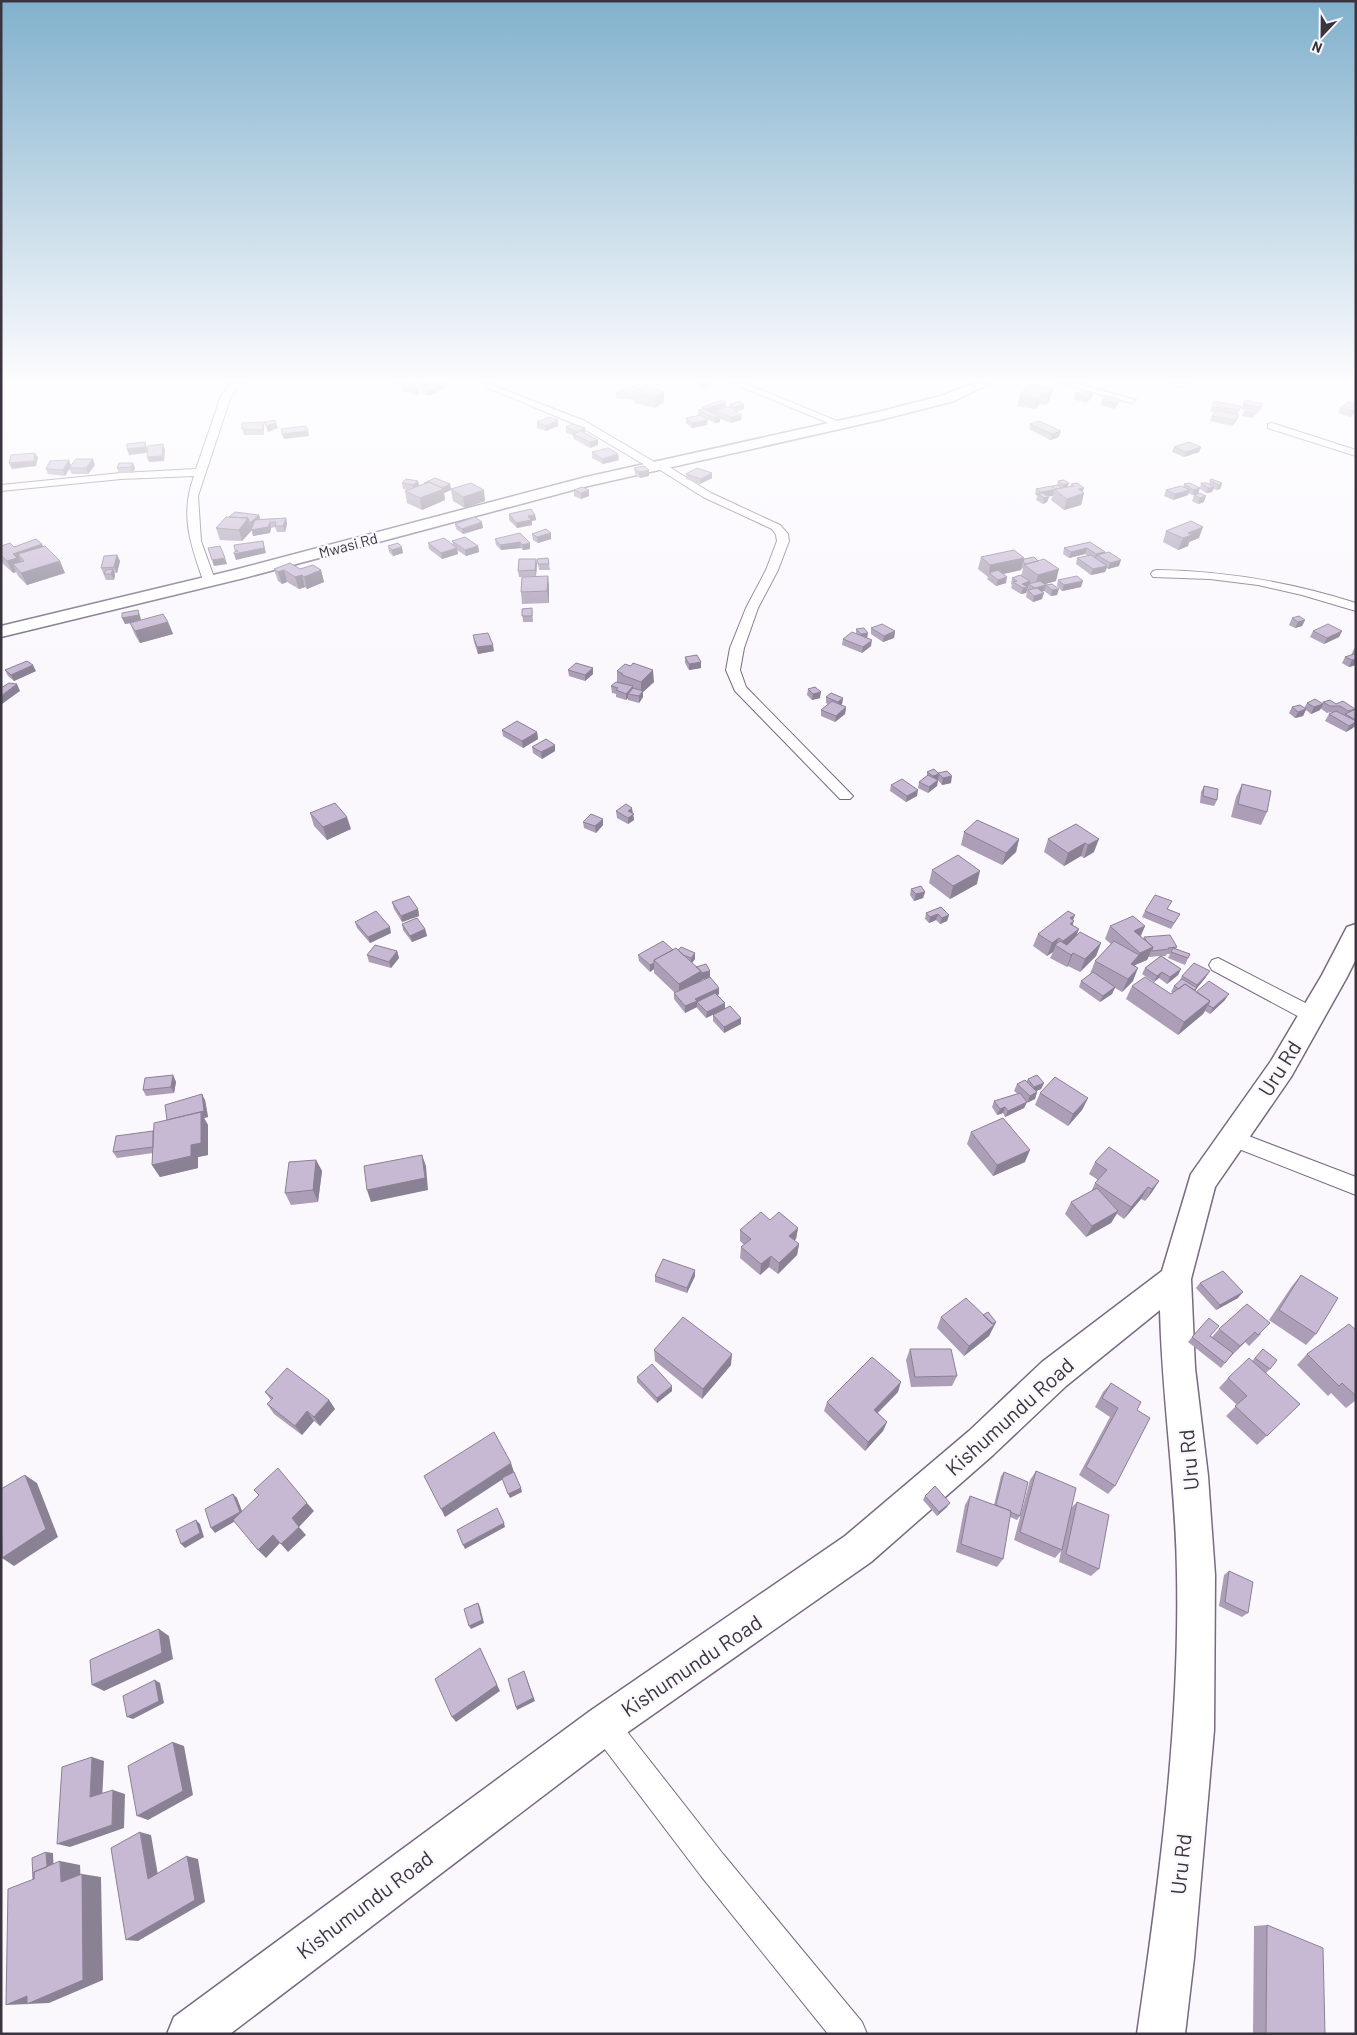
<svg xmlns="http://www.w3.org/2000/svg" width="1357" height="2035" font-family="Barlow,sans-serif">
	<rect width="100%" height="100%" fill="#faf8fd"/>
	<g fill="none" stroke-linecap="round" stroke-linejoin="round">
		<defs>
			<path id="street" d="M 231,383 L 241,383 L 231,396 L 198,496 L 201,541 L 215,580 L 213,583 L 205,583 L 203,580 C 190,543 180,514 194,476 L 121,479 L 1,491 L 1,485 L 121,473 L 196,469 L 221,396 Z
				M 487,383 L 585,421 L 656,463 L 663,463 L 711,493 L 780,525 L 788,534 L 789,541 L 778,570 L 758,608 L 744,648 L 740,670 L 746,687 L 850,793 L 853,796 L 850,799 L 840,799 L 735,691 L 726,670 L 730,648 L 746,608 L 766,570 L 777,541 L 776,535 L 772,529 L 703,497 L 657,468 L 650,468 L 577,425 L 486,387 L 484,385 Z
				M 732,383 L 744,383 L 847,425 L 838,427 Z
				M 1061,383 L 1075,383 L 1136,400 L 1131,403 Z
				M 1171,383 L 1186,383 L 1187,384 L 1182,387 Z
				M 1272,423 L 1356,450 L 1356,456 L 1268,428 L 1268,424 Z
				M 1157,570 C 1226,571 1290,582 1356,603 L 1356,611 L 1302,595 L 1258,585 L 1210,579 L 1153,577 L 1151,574 L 1153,571 Z
				M 1218,958 L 1319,1010 L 1321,1015 L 1319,1020 L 1312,1022 L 1305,1020 L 1212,970 L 1209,965 L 1212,960 Z
				M 1233,1130 L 1356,1177 L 1356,1195 L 1226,1144 L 1223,1138 L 1226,1132 Z
				M 604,1710 L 614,1715 L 723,1854 L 862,2022 L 867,2034 L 828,2034 L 701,1876 L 594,1735 L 589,1725 L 594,1715 Z"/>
			<path id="secondary" d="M 974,383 L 991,383 L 954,401 L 884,419 L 588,486 L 244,578 L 1,637 L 1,626 L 234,570 L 586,477 L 878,412 L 944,395 Z
				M 1356,924 L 1356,959 L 1347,977 L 1291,1077 L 1215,1187 L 1191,1279 L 1195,1368 L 1208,1476 L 1215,1575 L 1214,1730 L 1194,1958 L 1185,2034 L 1137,2034 C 1159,1884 1180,1726 1177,1574 C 1176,1486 1162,1399 1160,1310 L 1066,1386 L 993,1455 L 871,1562 L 618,1739 L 230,2034 L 167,2034 L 174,2017 L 590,1711 L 845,1536 L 969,1431 L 1042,1362 L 1162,1271 L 1191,1174 L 1271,1061 L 1322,975 L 1347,927 Z"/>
		</defs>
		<use href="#street" stroke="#776a81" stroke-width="2"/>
		<use href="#secondary" stroke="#776a81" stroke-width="3"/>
		<use href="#street" fill="#fff" fill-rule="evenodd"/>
		<use href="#secondary" fill="#fff" fill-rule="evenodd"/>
	</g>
	<path fill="#ab9eb6" d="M 398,383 L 416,383 L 416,384 L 412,385 L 419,388 L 420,393 L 416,395 L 403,392 L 402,386 L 405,385 Z
		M 422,383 L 446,383 L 447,387 L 438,391 L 439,392 L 428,396 L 422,394 L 420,384 Z
		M 699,383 L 711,383 L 711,385 L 706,389 L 699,387 Z
		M 630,386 L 664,402 L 654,408 L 635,403 L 635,400 L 616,398 L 616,393 Z
		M 1053,389 L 1050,399 L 1046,405 L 1039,404 L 1036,409 L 1017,406 L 1020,395 Z
		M 1075,394 L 1093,394 L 1091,399 L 1085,403 L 1074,399 Z
		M 1102,400 L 1118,404 L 1114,409 L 1101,405 Z
		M 1214,401 L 1241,406 L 1237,415 L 1239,415 L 1237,420 L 1232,426 L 1210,421 L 1212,416 L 1215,412 L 1210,412 Z
		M 726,402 L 726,407 L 729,408 L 729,405 L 744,409 L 738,411 L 738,413 L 741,420 L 731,423 L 720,419 L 720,422 L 715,423 L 707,419 L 707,425 L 692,428 L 686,423 L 686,418 L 699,416 L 698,415 L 698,410 L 702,409 L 702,407 Z
		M 1243,404 L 1263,404 L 1261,409 L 1258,413 L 1257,413 L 1253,418 L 1242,416 L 1244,410 L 1241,409 Z
		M 1356,404 L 1356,412 L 1350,417 L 1338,413 L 1340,408 Z
		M 263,422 L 264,427 L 264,435 L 244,435 L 242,429 Z
		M 537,422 L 558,426 L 546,431 L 537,428 Z
		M 1030,424 L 1059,437 L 1050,440 L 1029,429 Z
		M 566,427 L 585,433 L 598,445 L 590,448 L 574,439 L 573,435 L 566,433 Z
		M 1174,447 L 1201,447 L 1199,452 L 1184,457 L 1172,452 Z
		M 592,452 L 619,460 L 603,464 L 592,458 Z
		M 69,460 L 71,466 L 95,465 L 88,474 L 72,474 L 69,469 L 65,476 L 48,474 L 46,469 Z
		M 133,463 L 135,468 L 133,473 L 119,473 L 117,468 Z
		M 634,468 L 649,476 L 640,478 L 635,474 Z
		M 686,474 L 712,478 L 700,484 L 686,479 Z
		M 1211,479 L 1222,483 L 1220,489 L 1217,490 L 1213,489 L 1212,492 L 1206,493 L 1200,489 L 1192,495 L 1188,493 L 1188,495 L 1173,500 L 1164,496 L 1166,490 L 1183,487 L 1184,484 L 1200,488 L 1201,483 L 1209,484 Z
		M 418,481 L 419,486 L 450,484 L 451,489 L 485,501 L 465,508 L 453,501 L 451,490 L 444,493 L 445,500 L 422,510 L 407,503 L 405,491 L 409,490 L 403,489 L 402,483 Z
		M 1058,481 L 1068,487 L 1070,487 L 1071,484 L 1084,493 L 1081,505 L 1064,510 L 1051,500 L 1053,496 L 1048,496 L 1047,502 L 1043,504 L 1036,500 L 1037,496 L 1035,494 L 1036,489 L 1052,487 L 1052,486 L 1057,485 Z
		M 574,490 L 589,490 L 589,496 L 581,499 L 574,496 Z
		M 1200,493 L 1204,502 L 1198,504 L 1192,501 L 1194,495 Z
		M 509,514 L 535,515 L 536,520 L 532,521 L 532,525 L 517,528 L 509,520 Z
		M 259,515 L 260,519 L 286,518 L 287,524 L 285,532 L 277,532 L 275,527 L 271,528 L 270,533 L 253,536 L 252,530 L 242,541 L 220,540 L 216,528 Z
		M 455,524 L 483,528 L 463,534 L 456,529 Z
		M 1166,531 L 1199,538 L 1189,542 L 1188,546 L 1178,550 L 1163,542 Z
		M 551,533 L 551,539 L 538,543 L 533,540 L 532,534 Z
		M 495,539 L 530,543 L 530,549 L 523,550 L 521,548 L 501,550 L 496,545 Z
		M 452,541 L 478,546 L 479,552 L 466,556 L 457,550 L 458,554 L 442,559 L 429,549 L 428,543 L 453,545 Z
		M 1090,542 L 1105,552 L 1105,553 L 1119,566 L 1108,569 L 1107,568 L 1105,572 L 1091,575 L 1076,564 L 1077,558 L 1088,556 L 1085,554 L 1069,558 L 1063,554 L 1064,548 Z
		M 1,546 L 43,547 L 65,573 L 27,585 L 18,576 L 16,572 L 13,573 L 1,562 Z
		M 388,546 L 403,553 L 393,556 L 389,552 Z
		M 117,555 L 120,561 L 117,573 L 114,573 L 115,575 L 114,580 L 106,580 L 101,568 Z
		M 981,557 L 1024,559 L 1056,581 L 1045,584 L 1046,585 L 1052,584 L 1057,595 L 1051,596 L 1044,591 L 1042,592 L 1042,599 L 1033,602 L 1026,597 L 1027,590 L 1026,593 L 1021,594 L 1011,588 L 1012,585 L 1011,584 L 1012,578 L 1021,576 L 1023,569 L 1022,568 L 1021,570 L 1003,574 L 1006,583 L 996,586 L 987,579 L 988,577 L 978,569 Z
		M 548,558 L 550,570 L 539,570 L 537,559 Z
		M 537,564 L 536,576 L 519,577 L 518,571 Z
		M 274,569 L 321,570 L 324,582 L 307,589 L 305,587 L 299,589 L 287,582 L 282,584 L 278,581 Z
		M 548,576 L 549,588 L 549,603 L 522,604 L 521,592 Z
		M 1058,580 L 1081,587 L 1062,591 L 1057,586 Z
		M 532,608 L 533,622 L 523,622 L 522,609 Z
		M 140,616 L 141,620 L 168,622 L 173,634 L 140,643 L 135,635 L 130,623 L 125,624 Z
		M 1292,618 L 1305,620 L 1302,626 L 1295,628 L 1289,625 Z
		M 871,628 L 895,631 L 894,638 L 883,642 L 871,634 Z
		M 856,629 L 867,638 L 871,646 L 862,653 L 842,645 L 843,639 L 856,634 Z
		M 1313,631 L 1342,631 L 1339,637 L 1324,644 L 1310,637 Z
		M 473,635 L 494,651 L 478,654 L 474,642 Z
		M 1356,645 L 1356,665 L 1349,667 L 1342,663 L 1345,657 L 1351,655 Z
		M 685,657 L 701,668 L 689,670 L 685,663 Z
		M 593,668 L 593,674 L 585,681 L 569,676 L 568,670 Z
		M 5,670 L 36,671 L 14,681 L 8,676 Z
		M 617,671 L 654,682 L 643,692 L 643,697 L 639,703 L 628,700 L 628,698 L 626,700 L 616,697 L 616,694 L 612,693 L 611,686 L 617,682 Z
		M 808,689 L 820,698 L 812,700 L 807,695 Z
		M 826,697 L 843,698 L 842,704 L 841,705 L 846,707 L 845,714 L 835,722 L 821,716 L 821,710 L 828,704 L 826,703 Z
		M 1323,702 L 1355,709 L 1354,710 L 1356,709 L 1356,728 L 1354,727 L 1346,732 L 1325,721 L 1329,714 L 1332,712 L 1327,713 L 1320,708 L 1320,710 L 1311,714 L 1306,710 L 1303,716 L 1295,718 L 1289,713 L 1292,707 L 1304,708 L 1307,703 L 1322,703 Z
		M 502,730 L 537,732 L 538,739 L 523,748 L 503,736 Z
		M 532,747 L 555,751 L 542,759 L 533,753 Z
		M 934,769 L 951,783 L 942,785 L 938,780 L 937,786 L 928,793 L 918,788 L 919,782 L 927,776 L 927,772 Z
		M 1242,784 L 1267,812 L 1261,825 L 1231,817 L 1236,797 Z
		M 891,785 L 917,796 L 906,802 L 890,791 Z
		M 1204,786 L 1217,800 L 1214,806 L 1200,803 L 1201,792 Z
		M 616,811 L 633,813 L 634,820 L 628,824 L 617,818 Z
		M 310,813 L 351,829 L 327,840 L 314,826 Z
		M 583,822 L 603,825 L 596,833 L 584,828 Z
		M 1076,824 L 1094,852 L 1084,858 L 1081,856 L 1064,866 L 1044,852 L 1048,839 Z
		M 964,832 L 1019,839 L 1016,852 L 1002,865 L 961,845 Z
		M 932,870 L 977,884 L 950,899 L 929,883 Z
		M 911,889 L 925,892 L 923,898 L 914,901 L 910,895 Z
		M 392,902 L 418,909 L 419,916 L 402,922 L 394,909 Z
		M 941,907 L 949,915 L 947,921 L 940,924 L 936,920 L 929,923 L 925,919 L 926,913 Z
		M 1168,909 L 1180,914 L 1171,929 L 1142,917 L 1145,911 Z
		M 1075,915 L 1073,920 L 1073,925 L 1079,929 L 1076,936 L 1101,943 L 1096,956 L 1080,972 L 1068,966 L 1067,967 L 1050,958 L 1053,952 L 1047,956 L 1033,946 L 1038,934 Z
		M 355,922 L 391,933 L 370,943 L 357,928 Z
		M 402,924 L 425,929 L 427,936 L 412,942 L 403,930 Z
		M 1110,926 L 1145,926 L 1141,936 L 1143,939 L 1144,937 L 1177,947 L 1176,949 L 1190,954 L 1185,965 L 1168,958 L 1170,954 L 1167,954 L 1166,956 L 1162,956 L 1181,969 L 1178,975 L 1167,984 L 1159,978 L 1154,982 L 1142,974 L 1145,968 L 1160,956 L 1149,957 L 1149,956 L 1147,960 L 1135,965 L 1133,981 L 1122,992 L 1115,988 L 1112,994 L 1100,1002 L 1079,987 L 1081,981 L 1090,974 L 1095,961 L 1111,944 L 1105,939 Z
		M 678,950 L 695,953 L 695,959 L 692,963 L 696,967 L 710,971 L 710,977 L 701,980 L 701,981 L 719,988 L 719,994 L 718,995 L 725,1003 L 725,1009 L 706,1018 L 697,1008 L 697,1007 L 685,1013 L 674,999 L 674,993 L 675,993 L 654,973 L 654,969 L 650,972 L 639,961 L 638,955 Z
		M 397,951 L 399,958 L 391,968 L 369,962 L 367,955 Z
		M 1182,976 L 1206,977 L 1197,988 L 1195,991 L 1225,1000 L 1210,1014 L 1205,1011 L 1203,1014 L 1178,1035 L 1126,999 L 1132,986 L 1171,994 L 1173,993 L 1171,992 L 1174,986 L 1179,982 Z
		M 713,1015 L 741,1018 L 741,1024 L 724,1033 L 713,1021 Z
		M 173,1075 L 176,1082 L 174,1093 L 146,1096 L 143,1090 Z
		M 1028,1079 L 1044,1083 L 1041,1089 L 1036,1091 L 1037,1092 L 1035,1099 L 1027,1102 L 1024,1108 L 1005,1117 L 1003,1113 L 997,1115 L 992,1107 L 994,1101 L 1018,1094 L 1014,1091 L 1017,1084 L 1026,1082 Z
		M 1040,1093 L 1088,1098 L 1082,1110 L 1068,1126 L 1035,1105 Z
		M 205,1100 L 208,1117 L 204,1118 L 208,1125 L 208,1155 L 198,1157 L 198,1168 L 160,1177 L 152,1165 L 153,1153 L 117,1158 L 113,1152 L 153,1131 L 167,1120 Z
		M 971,1132 L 1025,1162 L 993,1176 L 967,1144 Z
		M 316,1160 L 322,1171 L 318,1202 L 291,1205 L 285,1193 Z
		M 1095,1162 L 1159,1181 L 1152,1192 L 1145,1201 L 1141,1199 L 1124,1219 L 1117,1214 L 1111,1223 L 1086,1237 L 1065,1214 L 1071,1202 L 1091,1192 L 1095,1183 L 1098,1180 L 1089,1174 Z
		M 770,1220 L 798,1228 L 796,1239 L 794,1240 L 799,1244 L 797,1255 L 778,1274 L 769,1267 L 760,1275 L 740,1258 L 741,1247 L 744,1245 L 740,1241 L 740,1230 Z
		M 695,1270 L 695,1276 L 687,1293 L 655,1282 L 655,1276 Z
		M 1301,1275 L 1316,1334 L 1306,1345 L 1269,1320 L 1292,1286 Z
		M 1200,1283 L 1238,1298 L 1216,1310 L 1196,1288 Z
		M 1247,1304 L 1261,1334 L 1249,1346 L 1245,1342 L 1230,1357 L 1221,1368 L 1188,1342 L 1192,1337 L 1211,1336 L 1212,1337 L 1219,1329 Z
		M 983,1315 L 996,1322 L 989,1336 L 964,1356 L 937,1328 L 941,1317 Z
		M 1356,1330 L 1356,1400 L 1346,1408 L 1331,1393 L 1328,1396 L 1297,1365 L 1307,1354 Z
		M 910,1349 L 957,1376 L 952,1386 L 911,1387 L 906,1360 Z
		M 1263,1349 L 1270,1369 L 1266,1373 L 1300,1404 L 1257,1445 L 1226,1416 L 1237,1405 L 1219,1388 L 1228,1378 L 1252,1361 Z
		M 654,1350 L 731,1365 L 702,1399 L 655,1361 Z
		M 637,1377 L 672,1391 L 657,1403 L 637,1382 Z
		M 1111,1383 L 1137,1410 L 1115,1486 L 1108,1494 L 1079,1475 L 1110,1417 L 1095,1407 L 1103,1392 Z
		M 265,1392 L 329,1400 L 335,1409 L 320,1426 L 314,1421 L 302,1435 L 274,1414 L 267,1404 L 271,1400 Z
		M 898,1392 L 878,1413 L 887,1422 L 883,1431 L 865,1451 L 824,1411 L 827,1402 Z
		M 1036,1471 L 1071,1508 L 1077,1502 L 1099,1569 L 1091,1576 L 1059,1562 L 1061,1551 L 1055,1558 L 1014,1540 L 1030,1480 Z
		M 1004,1472 L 1020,1516 L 1017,1520 L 1010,1517 L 1003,1559 L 997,1567 L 956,1552 L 965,1505 L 970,1496 L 994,1505 L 1001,1476 Z
		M 925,1496 L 947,1507 L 937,1516 L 923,1500 Z
		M 1229,1571 L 1248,1613 L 1242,1617 L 1219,1606 L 1224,1575 Z
		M 1267,1925 L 1325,2034 L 1253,2034 L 1254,1926 Z"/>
	<path fill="#8b8194" d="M 408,383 L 416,383 L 416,384 L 409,386 Z
		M 446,383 L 447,387 L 438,391 L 439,392 L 428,396 L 427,391 L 438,387 L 438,385 Z
		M 706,383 L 711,383 L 711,385 L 706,389 Z
		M 419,388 L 420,393 L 416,395 L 415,389 Z
		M 1053,389 L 1050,399 L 1046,405 L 1048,395 Z
		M 664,392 L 664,402 L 654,408 L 654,397 Z
		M 1042,394 L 1039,404 L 1036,409 L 1038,399 Z
		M 1093,394 L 1091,399 L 1085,403 L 1087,397 Z
		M 1119,399 L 1118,404 L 1114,409 L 1115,404 Z
		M 726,402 L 726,408 L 706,414 L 706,409 Z
		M 744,404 L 744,409 L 738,411 L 738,415 L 734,416 L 734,407 Z
		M 1356,408 L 1356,412 L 1350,417 L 1352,411 Z
		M 742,415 L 741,420 L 731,423 L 732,417 Z
		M 1239,415 L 1237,420 L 1232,426 L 1234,420 Z
		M 720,416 L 720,422 L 715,423 L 715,418 Z
		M 558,420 L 558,426 L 546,431 L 545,426 Z
		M 708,420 L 707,425 L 692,428 L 692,423 Z
		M 263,422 L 264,427 L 264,435 L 263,430 Z
		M 276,423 L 278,428 L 268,432 L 266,426 Z
		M 585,428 L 585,434 L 577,436 L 577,432 Z
		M 308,431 L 309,436 L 284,439 L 282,434 Z
		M 1061,431 L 1059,437 L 1050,440 L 1052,434 Z
		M 598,440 L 598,445 L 590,448 L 590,442 Z
		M 145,442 L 147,448 L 147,453 L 129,455 L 127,449 Z
		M 163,444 L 165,450 L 164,461 L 149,462 L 147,457 Z
		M 1201,447 L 1199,452 L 1184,457 L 1186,452 Z
		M 35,453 L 38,458 L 36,466 L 12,469 L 9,463 Z
		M 618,454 L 619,460 L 603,464 L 602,459 Z
		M 93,459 L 95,465 L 88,474 L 86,468 Z
		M 69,460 L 71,466 L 65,476 L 63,470 Z
		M 133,463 L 135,468 L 133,473 L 131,467 Z
		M 649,470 L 649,476 L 640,478 L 639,472 Z
		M 712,473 L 712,478 L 700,484 L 701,479 Z
		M 418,481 L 419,486 L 414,491 L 413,485 Z
		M 1069,483 L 1067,489 L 1062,489 L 1063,485 Z
		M 1222,483 L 1220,489 L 1217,490 L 1219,485 Z
		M 450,484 L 451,490 L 444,493 L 445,500 L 422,510 L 420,498 Z
		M 1214,487 L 1212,492 L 1206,493 L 1208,488 Z
		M 1084,488 L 1082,494 L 1084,493 L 1081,505 L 1064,510 L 1067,499 L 1078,489 Z
		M 1200,488 L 1198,494 L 1192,495 L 1194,490 Z
		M 484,490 L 485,501 L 465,508 L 463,497 Z
		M 589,490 L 589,496 L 581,499 L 581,493 Z
		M 1054,490 L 1053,496 L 1043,497 L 1040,496 L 1041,492 Z
		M 1190,490 L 1188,495 L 1173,500 L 1175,494 Z
		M 1206,496 L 1204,502 L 1198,504 L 1200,498 Z
		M 1049,497 L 1047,502 L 1043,504 L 1044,498 Z
		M 259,515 L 261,521 L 252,529 L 250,523 Z
		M 535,515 L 536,520 L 532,521 L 532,525 L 517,528 L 516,523 L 528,516 Z
		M 248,518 L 252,530 L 270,522 L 271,528 L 270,533 L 253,536 L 252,530 L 242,541 L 239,530 Z
		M 286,518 L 287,524 L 285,532 L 283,526 Z
		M 482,522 L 483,528 L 463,534 L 462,529 Z
		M 1203,527 L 1199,538 L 1189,542 L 1188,546 L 1178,550 L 1183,538 L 1188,533 Z
		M 551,533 L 551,539 L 538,543 L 537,537 Z
		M 263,541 L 266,553 L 236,560 L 234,554 Z
		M 520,542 L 521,548 L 501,550 L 500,545 Z
		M 530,543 L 530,549 L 523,550 L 522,545 Z
		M 42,544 L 47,556 L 24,561 L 18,554 L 22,564 L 13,564 L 16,572 L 13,573 L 7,561 L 13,554 Z
		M 478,546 L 479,552 L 466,556 L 465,550 Z
		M 402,547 L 403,553 L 393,556 L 392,550 Z
		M 457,548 L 458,554 L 442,559 L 441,553 Z
		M 1087,548 L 1085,554 L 1069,558 L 1071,552 Z
		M 1105,552 L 1103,558 L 1097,555 L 1096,559 L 1094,560 L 1096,554 Z
		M 117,555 L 120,561 L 117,573 L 114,567 Z
		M 225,558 L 227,564 L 214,566 L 212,560 Z
		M 1024,558 L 1021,570 L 993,576 L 989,573 L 990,565 Z
		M 536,559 L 537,564 L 536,576 L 535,570 Z
		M 1121,560 L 1119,566 L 1108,569 L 1110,563 Z
		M 60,561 L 65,573 L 27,585 L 21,573 Z
		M 1107,566 L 1105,572 L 1091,575 L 1093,569 Z
		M 113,569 L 115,575 L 114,580 L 111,574 Z
		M 1059,569 L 1056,581 L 1035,587 L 1038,575 Z
		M 284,570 L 287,582 L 282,584 L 278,572 Z
		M 321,570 L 324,582 L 307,589 L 304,577 Z
		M 302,575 L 305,587 L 299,589 L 295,577 Z
		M 548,576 L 549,588 L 549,603 L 547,591 Z
		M 1007,577 L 1006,583 L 996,586 L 998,580 Z
		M 1030,581 L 1026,593 L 1021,594 L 1023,588 L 1022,584 Z
		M 1083,581 L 1081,587 L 1062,591 L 1064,585 Z
		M 1046,585 L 1044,591 L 1033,594 L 1035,588 Z
		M 1059,589 L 1057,595 L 1051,596 L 1052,590 Z
		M 1044,593 L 1042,599 L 1033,602 L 1034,596 Z
		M 138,610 L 140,616 L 141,621 L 125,624 L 122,618 Z
		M 1305,620 L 1302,626 L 1295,628 L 1298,622 Z
		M 168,622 L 173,634 L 140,643 L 135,631 Z
		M 895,631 L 894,638 L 883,642 L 884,636 Z
		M 1342,631 L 1339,637 L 1324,644 L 1327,638 Z
		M 868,633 L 867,639 L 860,641 L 861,634 Z
		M 872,640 L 871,646 L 862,653 L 863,647 Z
		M 493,645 L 494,651 L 478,654 L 477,647 Z
		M 1356,659 L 1356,665 L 1349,667 L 1352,660 Z
		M 701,662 L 701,668 L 689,670 L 689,664 Z
		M 33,665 L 36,671 L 14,681 L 11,675 Z
		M 593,668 L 593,674 L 585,681 L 585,675 Z
		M 653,670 L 654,682 L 643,692 L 643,697 L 639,703 L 639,696 L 641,693 L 641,682 Z
		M 17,684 L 20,691 L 2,704 L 1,696 Z
		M 633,686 L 633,693 L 628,694 L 628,698 L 626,700 L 626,694 Z
		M 821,692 L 820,698 L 812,700 L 813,694 Z
		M 843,698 L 842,704 L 837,708 L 838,702 Z
		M 1323,704 L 1320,710 L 1311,714 L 1314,707 Z
		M 846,707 L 845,714 L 835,722 L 836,716 Z
		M 1306,709 L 1303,716 L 1295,718 L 1298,712 Z
		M 1356,722 L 1353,728 L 1346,732 L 1349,726 Z
		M 537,732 L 538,739 L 523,748 L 522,741 Z
		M 555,745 L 555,751 L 542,759 L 541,752 Z
		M 939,774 L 937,786 L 928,793 L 933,776 Z
		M 952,776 L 951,783 L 942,785 L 943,778 Z
		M 918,790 L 917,796 L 906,802 L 907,796 Z
		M 632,808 L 634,820 L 628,824 L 628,811 Z
		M 347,817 L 351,829 L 327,840 L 323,827 Z
		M 603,819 L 603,825 L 596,833 L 595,826 Z
		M 1019,839 L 1016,852 L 1002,865 L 1006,853 Z
		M 1099,839 L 1094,852 L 1084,858 L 1088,845 Z
		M 1085,843 L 1081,856 L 1064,866 L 1068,853 Z
		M 980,871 L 977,884 L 950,899 L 953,886 Z
		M 925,892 L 923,898 L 914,901 L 916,894 Z
		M 418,909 L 419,916 L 402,922 L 401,916 Z
		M 938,914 L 936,920 L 929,923 L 930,917 Z
		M 949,915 L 947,921 L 940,924 L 942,918 Z
		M 1075,915 L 1072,922 L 1074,921 L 1069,933 L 1070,918 Z
		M 1145,926 L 1139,939 L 1129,943 L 1134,931 Z
		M 390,927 L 391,933 L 370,943 L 368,937 Z
		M 425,929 L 427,936 L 412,942 L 410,936 Z
		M 1079,929 L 1074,942 L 1060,948 L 1063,941 Z
		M 1059,938 L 1053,952 L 1047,956 L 1052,943 Z
		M 1101,943 L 1096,956 L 1080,972 L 1085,959 Z
		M 1153,947 L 1147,960 L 1135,965 L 1134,968 L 1131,964 L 1138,956 L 1140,953 Z
		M 397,951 L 399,958 L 391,968 L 389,962 Z
		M 695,953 L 695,959 L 691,964 L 691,958 Z
		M 1073,953 L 1068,966 L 1067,967 L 1071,955 Z
		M 654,963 L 654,969 L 650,972 L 650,965 Z
		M 1138,968 L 1133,981 L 1122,992 L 1128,979 Z
		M 1181,969 L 1178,975 L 1167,984 L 1170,977 Z
		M 701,971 L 710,971 L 710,977 L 701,980 L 701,984 L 679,996 L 679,984 Z
		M 1210,971 L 1206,977 L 1197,988 L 1193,995 L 1197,985 Z
		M 1162,972 L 1159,978 L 1154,982 L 1157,976 Z
		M 1115,987 L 1112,994 L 1100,1002 L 1103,996 Z
		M 719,988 L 719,994 L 699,1004 L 697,1002 L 697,1007 L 685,1013 L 685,1006 L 695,999 Z
		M 1229,994 L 1225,1000 L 1210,1014 L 1213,1008 Z
		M 1210,1001 L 1203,1014 L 1178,1035 L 1184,1022 Z
		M 725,1003 L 725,1009 L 706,1018 L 707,1012 Z
		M 741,1018 L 741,1024 L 724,1033 L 724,1027 Z
		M 173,1075 L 176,1082 L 174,1093 L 171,1087 Z
		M 1044,1083 L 1041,1089 L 1032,1093 L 1034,1087 Z
		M 1037,1092 L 1035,1099 L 1027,1103 L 1030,1096 Z
		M 202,1094 L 205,1100 L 208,1117 L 204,1118 L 208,1125 L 208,1155 L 198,1157 L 198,1168 L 160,1177 L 152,1165 L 191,1145 L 201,1119 Z
		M 1088,1098 L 1082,1110 L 1068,1126 L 1073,1114 Z
		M 1027,1102 L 1024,1108 L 1005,1117 L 1008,1111 Z
		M 1005,1107 L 1003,1113 L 997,1115 L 1000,1109 Z
		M 1030,1150 L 1025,1162 L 993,1176 L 997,1165 Z
		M 422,1155 L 426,1166 L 428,1190 L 371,1202 L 367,1190 Z
		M 316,1160 L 322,1171 L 318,1202 L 313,1190 Z
		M 1159,1181 L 1152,1192 L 1145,1201 L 1152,1189 Z
		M 1148,1187 L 1141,1199 L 1124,1219 L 1131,1207 Z
		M 1118,1211 L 1111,1223 L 1086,1237 L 1092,1226 Z
		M 798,1228 L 796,1239 L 787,1247 L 789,1236 Z
		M 799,1244 L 797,1255 L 778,1274 L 779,1263 Z
		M 771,1256 L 769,1267 L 760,1275 L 761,1264 Z
		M 695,1270 L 695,1276 L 687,1293 L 687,1288 Z
		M 1243,1292 L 1238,1298 L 1216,1310 L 1220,1305 Z
		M 996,1322 L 989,1336 L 964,1356 L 969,1346 L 988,1326 Z
		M 1255,1332 L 1230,1357 L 1240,1346 Z
		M 732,1354 L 731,1365 L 702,1399 L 703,1389 Z
		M 901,1382 L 898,1392 L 871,1419 L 874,1410 Z
		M 672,1386 L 672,1391 L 657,1403 L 657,1398 Z
		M 329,1400 L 335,1409 L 320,1426 L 314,1417 Z
		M 307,1411 L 314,1421 L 302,1435 L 295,1426 Z
		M 887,1422 L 883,1431 L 865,1451 L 868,1442 Z
		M 511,1463 L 514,1472 L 445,1517 L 441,1509 Z
		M 25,1475 L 37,1483 L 58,1537 L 14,1566 L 2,1558 Z
		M 521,1488 L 522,1492 L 510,1498 L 508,1494 Z
		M 233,1494 L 237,1498 L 244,1516 L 215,1533 L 211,1528 Z
		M 307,1503 L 314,1511 L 299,1527 L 292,1518 Z
		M 950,1503 L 947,1507 L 937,1516 L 939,1512 Z
		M 196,1520 L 200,1524 L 204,1537 L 185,1548 L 181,1544 Z
		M 504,1523 L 505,1527 L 465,1549 L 463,1545 Z
		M 299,1527 L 306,1535 L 288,1552 L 281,1544 Z
		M 273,1535 L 280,1543 L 266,1558 L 258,1550 Z
		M 478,1603 L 480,1607 L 484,1623 L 471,1629 L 469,1626 Z
		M 159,1629 L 169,1636 L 173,1659 L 104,1691 L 92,1685 Z
		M 480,1648 L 483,1655 L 500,1691 L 456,1722 L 452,1717 Z
		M 524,1671 L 535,1701 L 517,1710 L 516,1707 Z
		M 155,1680 L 160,1683 L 164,1703 L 133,1719 L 127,1717 Z
		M 173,1742 L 184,1746 L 193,1795 L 148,1820 L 137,1816 Z
		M 92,1757 L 104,1761 L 102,1801 L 90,1797 Z
		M 113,1790 L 125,1794 L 124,1828 L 70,1847 L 57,1844 Z
		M 140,1832 L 151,1835 L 159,1881 L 148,1879 Z
		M 46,1852 L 53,1853 L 54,1877 L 47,1876 Z
		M 187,1856 L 198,1859 L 205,1902 L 138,1941 L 126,1940 Z
		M 60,1861 L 80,1865 L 81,1885 L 61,1882 Z
		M 82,1874 L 101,1877 L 103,1980 L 49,2003 L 6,2005 Z"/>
	<path fill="#c7b8d4" stroke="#8b8194" d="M 424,383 L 445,383 L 438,385 L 431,384 L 438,387 L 427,391 L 421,388 L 427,386 L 420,384 Z
		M 409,384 L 419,388 L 415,389 L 402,386 Z
		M 647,385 L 664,392 L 654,397 L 635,392 Z
		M 1028,385 L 1053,389 L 1048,395 L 1042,394 L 1038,399 L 1020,395 Z
		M 630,386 L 640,389 L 635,392 L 635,395 L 616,393 Z
		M 1082,391 L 1093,394 L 1087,397 L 1075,394 Z
		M 1109,396 L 1119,399 L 1115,404 L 1102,400 Z
		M 722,400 L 726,402 L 706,409 L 702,407 Z
		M 1246,400 L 1263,404 L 1260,407 L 1243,404 Z
		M 739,401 L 744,404 L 734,407 L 729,405 Z
		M 1214,401 L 1241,406 L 1239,410 L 1212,407 Z
		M 1348,402 L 1356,404 L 1356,408 L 1352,411 L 1340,408 Z
		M 727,407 L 738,409 L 734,411 L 742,415 L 732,417 L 714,411 Z
		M 1246,408 L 1257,411 L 1255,413 L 1244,410 Z
		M 703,409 L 720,416 L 715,418 L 698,410 Z
		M 1217,410 L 1239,415 L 1234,420 L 1212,416 Z
		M 701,415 L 708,420 L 692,423 L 686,418 Z
		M 549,417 L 558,420 L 545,426 L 537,422 Z
		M 275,420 L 276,423 L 266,426 L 264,422 Z
		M 1039,421 L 1061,431 L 1052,434 L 1030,424 Z
		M 263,422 L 263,430 L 242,429 L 242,423 Z
		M 573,424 L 585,428 L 577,432 L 566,427 Z
		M 306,426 L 308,431 L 282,434 L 281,429 Z
		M 581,431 L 598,440 L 590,442 L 573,434 Z
		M 145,442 L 145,447 L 127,449 L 127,444 Z
		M 1189,442 L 1201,447 L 1186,452 L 1174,447 Z
		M 163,444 L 162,456 L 147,457 L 148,446 Z
		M 608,448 L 618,454 L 602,459 L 592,452 Z
		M 35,453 L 34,461 L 9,463 L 11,455 Z
		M 76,459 L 93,459 L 86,468 L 69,468 Z
		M 69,460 L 63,470 L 46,469 L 50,461 Z
		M 119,463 L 133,463 L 131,467 L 117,468 Z
		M 644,466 L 649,470 L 639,472 L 634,468 Z
		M 697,468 L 712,473 L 701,479 L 686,474 Z
		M 435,478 L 450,484 L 442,488 L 429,482 L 425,484 L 424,483 Z
		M 406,479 L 418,481 L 413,485 L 402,483 Z
		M 1211,479 L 1222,483 L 1219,485 L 1210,481 Z
		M 1064,480 L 1069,483 L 1063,485 L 1058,481 Z
		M 429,482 L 444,489 L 420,498 L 405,491 Z
		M 471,483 L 484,490 L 463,497 L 451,489 Z
		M 1077,483 L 1084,488 L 1078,489 L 1084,493 L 1067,499 L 1054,489 L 1074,486 L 1071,484 Z
		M 1190,483 L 1200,488 L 1194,490 L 1184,484 Z
		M 1201,483 L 1207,483 L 1214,487 L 1208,488 Z
		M 1058,485 L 1062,488 L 1041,492 L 1036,489 L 1051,486 L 1053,488 L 1052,486 Z
		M 1181,486 L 1190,490 L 1175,494 L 1166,490 Z
		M 582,487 L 589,490 L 581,493 L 574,490 Z
		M 1043,493 L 1049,497 L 1044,498 L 1038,494 Z
		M 1200,493 L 1206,496 L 1200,498 L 1194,495 Z
		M 531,509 L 535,515 L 528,516 L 531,520 L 516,523 L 509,514 Z
		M 235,512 L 259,515 L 250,523 L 248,518 L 229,517 Z
		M 226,517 L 248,518 L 239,530 L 216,528 Z
		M 475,517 L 482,522 L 462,529 L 455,524 Z
		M 286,518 L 283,526 L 275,526 L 276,522 L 270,522 L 268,527 L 251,530 L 255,520 Z
		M 1191,521 L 1203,527 L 1188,533 L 1192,535 L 1183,538 L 1166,531 Z
		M 546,529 L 551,533 L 537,537 L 532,534 Z
		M 520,533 L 530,543 L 522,545 L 520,542 L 500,545 L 495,539 Z
		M 465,537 L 478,546 L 465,550 L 452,541 Z
		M 444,538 L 457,548 L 441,553 L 428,543 Z
		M 36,539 L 42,544 L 13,554 L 17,558 L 7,561 L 1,555 L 1,546 L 10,543 L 14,547 Z
		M 263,541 L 264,548 L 234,554 L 234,552 L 238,551 L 235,550 L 234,545 Z
		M 1090,542 L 1105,552 L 1096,554 L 1087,548 L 1071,552 L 1064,548 Z
		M 398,543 L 402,547 L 392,550 L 388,546 Z
		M 45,546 L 60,561 L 21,573 L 13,564 L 24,561 L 18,554 Z
		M 220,546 L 225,558 L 212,560 L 208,548 Z
		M 1014,550 L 1024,558 L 990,565 L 981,557 Z
		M 1109,552 L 1121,560 L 1110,563 L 1097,555 Z
		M 117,555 L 114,567 L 101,568 L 104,556 Z
		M 1091,555 L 1107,566 L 1093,569 L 1077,558 Z
		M 1034,557 L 1038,561 L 1026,564 L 1023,562 L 1024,559 Z
		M 548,558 L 549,564 L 538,564 L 537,559 Z
		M 519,559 L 536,559 L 535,570 L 518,571 Z
		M 1044,559 L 1059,569 L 1038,575 L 1024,565 Z
		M 290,563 L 300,569 L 313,565 L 321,570 L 304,577 L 302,575 L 295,577 L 284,570 L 278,572 L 274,569 Z
		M 113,569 L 111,574 L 104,574 L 106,570 Z
		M 998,570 L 1007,577 L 998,580 L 989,573 Z
		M 1020,575 L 1030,581 L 1022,584 L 1028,587 L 1023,588 L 1013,582 L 1017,581 L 1012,578 Z
		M 548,576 L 547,591 L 521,592 L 522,577 Z
		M 1077,576 L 1083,581 L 1064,585 L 1058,580 Z
		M 1040,581 L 1046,585 L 1035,588 L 1028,584 Z
		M 1052,584 L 1059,589 L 1052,590 L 1046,585 Z
		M 1037,588 L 1044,593 L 1034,596 L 1028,590 Z
		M 532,608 L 532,616 L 522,616 L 522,609 Z
		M 138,610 L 139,615 L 122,618 L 122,613 Z
		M 163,614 L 168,622 L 135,631 L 130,623 Z
		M 1299,616 L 1305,620 L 1298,622 L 1292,618 Z
		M 882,624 L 895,631 L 884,636 L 871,628 Z
		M 1328,624 L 1342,631 L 1327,638 L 1313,631 Z
		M 864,628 L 868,633 L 861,634 L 856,629 Z
		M 852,632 L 872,640 L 863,647 L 843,639 Z
		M 488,633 L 493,645 L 477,647 L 473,635 Z
		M 1354,654 L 1356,655 L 1356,659 L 1352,660 L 1345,657 Z
		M 697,655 L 701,662 L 689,664 L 685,657 Z
		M 27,661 L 33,665 L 11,675 L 5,670 Z
		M 576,663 L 593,668 L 585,675 L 568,670 Z
		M 633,663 L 653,670 L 641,682 L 622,675 L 623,674 L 617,671 L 625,664 L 631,666 Z
		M 616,682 L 633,686 L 626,694 L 616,690 L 618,688 L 611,686 Z
		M 9,683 L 17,684 L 1,696 L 1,688 Z
		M 815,687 L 821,692 L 813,694 L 808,689 Z
		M 633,688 L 643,691 L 639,696 L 628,694 Z
		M 831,693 L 843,698 L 838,702 L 826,697 Z
		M 1315,699 L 1323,704 L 1314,707 L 1307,703 Z
		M 1330,700 L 1336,704 L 1343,701 L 1355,709 L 1348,711 L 1340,706 L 1330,706 L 1323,702 Z
		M 832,701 L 846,707 L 836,716 L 821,710 Z
		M 1300,705 L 1306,709 L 1298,712 L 1292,707 Z
		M 1356,709 L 1356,720 L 1345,714 Z
		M 1336,711 L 1356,721 L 1356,722 L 1349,726 L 1329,714 Z
		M 517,721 L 537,732 L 522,741 L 502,730 Z
		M 546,739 L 555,745 L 541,752 L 532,747 Z
		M 934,769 L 939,774 L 933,776 L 927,772 Z
		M 947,771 L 952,776 L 943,778 L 938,773 Z
		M 928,775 L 938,780 L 929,787 L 919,782 Z
		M 902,779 L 918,790 L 907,796 L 891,785 Z
		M 1242,784 L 1271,791 L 1267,812 L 1238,804 Z
		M 1204,786 L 1218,789 L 1217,800 L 1203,796 Z
		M 335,803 L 347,817 L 323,827 L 310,813 Z
		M 626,804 L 632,808 L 628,811 L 634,814 L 628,818 L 616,811 Z
		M 591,814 L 603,819 L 595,826 L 583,822 Z
		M 977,820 L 1019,839 L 1006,853 L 964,832 Z
		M 1076,824 L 1099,839 L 1088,845 L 1085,843 L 1068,853 L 1048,839 Z
		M 958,855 L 980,871 L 953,886 L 932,870 Z
		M 921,886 L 925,892 L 916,894 L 911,889 Z
		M 1155,895 L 1172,901 L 1167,909 L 1180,914 L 1174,923 L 1145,911 Z
		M 409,896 L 418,909 L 401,916 L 392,902 Z
		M 941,907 L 949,915 L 942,918 L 938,914 L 930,917 L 926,913 Z
		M 376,911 L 390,927 L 368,937 L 355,922 Z
		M 1068,911 L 1075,915 L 1070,918 L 1074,921 L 1070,924 L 1079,929 L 1063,941 L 1059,938 L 1052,943 L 1038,934 Z
		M 1133,916 L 1145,926 L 1134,931 L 1153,947 L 1140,953 L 1110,926 Z
		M 417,918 L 425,929 L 410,936 L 402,924 Z
		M 1080,932 L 1101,943 L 1085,959 L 1073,953 L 1071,955 L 1055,945 L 1060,941 L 1067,945 Z
		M 1170,935 L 1177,947 L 1168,948 L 1169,949 L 1152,951 L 1152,950 L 1153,947 L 1147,942 L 1144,937 Z
		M 663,941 L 673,950 L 654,960 L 654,963 L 650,965 L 638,955 Z
		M 1114,941 L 1139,955 L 1131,964 L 1138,968 L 1128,979 L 1095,961 Z
		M 375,945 L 397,951 L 389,962 L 367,955 Z
		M 681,947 L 695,953 L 691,958 L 683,955 L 678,950 Z
		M 676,948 L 701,971 L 679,984 L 654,960 Z
		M 1173,948 L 1190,954 L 1188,958 L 1171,952 Z
		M 1161,956 L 1181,969 L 1170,977 L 1162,972 L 1157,976 L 1145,968 Z
		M 1194,963 L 1210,971 L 1197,985 L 1182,976 Z
		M 706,964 L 710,971 L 701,973 L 701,971 L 696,967 Z
		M 1093,972 L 1115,987 L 1103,996 L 1081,981 Z
		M 710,977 L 719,988 L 695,999 L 697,1001 L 685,1006 L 674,993 Z
		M 1145,977 L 1171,994 L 1185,984 L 1210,1001 L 1184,1022 L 1132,986 Z
		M 1182,979 L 1197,988 L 1194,990 L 1185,984 L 1179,989 L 1174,986 Z
		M 1209,981 L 1229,994 L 1213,1008 L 1208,1005 L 1210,1001 L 1196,992 Z
		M 715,993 L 725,1003 L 707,1012 L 697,1002 Z
		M 730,1006 L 741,1018 L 724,1027 L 713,1015 Z
		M 173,1075 L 171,1087 L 143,1090 L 145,1078 Z
		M 1037,1075 L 1044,1083 L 1034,1087 L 1028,1079 Z
		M 1055,1077 L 1088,1098 L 1073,1114 L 1040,1093 Z
		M 1025,1080 L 1037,1092 L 1030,1096 L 1017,1084 Z
		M 1020,1093 L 1027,1102 L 1008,1111 L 1005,1107 L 1000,1109 L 994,1101 Z
		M 202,1094 L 204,1111 L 167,1120 L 165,1105 Z
		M 201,1112 L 201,1143 L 191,1145 L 191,1156 L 152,1165 L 154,1123 Z
		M 1003,1118 L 1030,1150 L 997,1165 L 971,1132 Z
		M 153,1131 L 153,1147 L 113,1152 L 116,1136 Z
		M 1109,1147 L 1159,1181 L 1152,1189 L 1148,1187 L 1131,1207 L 1095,1183 L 1107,1170 L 1095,1162 Z
		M 422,1155 L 425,1178 L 367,1190 L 364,1166 Z
		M 316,1160 L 313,1190 L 285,1193 L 289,1162 Z
		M 1097,1188 L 1118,1211 L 1092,1226 L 1071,1202 Z
		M 761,1212 L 770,1220 L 779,1212 L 798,1228 L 789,1236 L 799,1244 L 779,1263 L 771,1256 L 761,1264 L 741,1247 L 751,1239 L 740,1230 Z
		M 663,1259 L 695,1270 L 687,1288 L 655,1276 Z
		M 1223,1271 L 1243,1292 L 1220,1305 L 1200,1283 Z
		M 1301,1275 L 1338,1298 L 1316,1334 L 1279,1310 Z
		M 966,1298 L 994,1325 L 969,1346 L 941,1317 Z
		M 1247,1304 L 1270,1323 L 1258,1335 L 1255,1332 L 1240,1346 L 1219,1329 Z
		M 988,1312 L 996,1322 L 992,1324 L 983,1315 Z
		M 683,1317 L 732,1354 L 703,1389 L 654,1350 Z
		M 1209,1318 L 1219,1326 L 1210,1336 L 1233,1353 L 1225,1363 L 1192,1337 Z
		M 1349,1324 L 1356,1330 L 1356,1396 L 1342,1383 L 1339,1386 L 1307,1354 Z
		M 910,1349 L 951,1349 L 957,1376 L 915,1377 Z
		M 1263,1349 L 1277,1360 L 1270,1369 L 1255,1358 Z
		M 872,1357 L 901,1382 L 874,1410 L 887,1422 L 868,1442 L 827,1402 Z
		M 1249,1358 L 1300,1404 L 1267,1436 L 1235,1406 L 1247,1396 L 1228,1378 Z
		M 652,1364 L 672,1386 L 657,1398 L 637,1377 Z
		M 287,1368 L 329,1400 L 314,1417 L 307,1411 L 295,1426 L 267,1404 L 273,1398 L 265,1392 Z
		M 1111,1383 L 1141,1402 L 1137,1410 L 1150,1418 L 1115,1486 L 1086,1467 L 1118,1408 L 1102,1398 Z
		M 494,1432 L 511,1463 L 441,1509 L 424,1476 Z
		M 278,1468 L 307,1503 L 292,1518 L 299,1527 L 281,1544 L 273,1535 L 258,1550 L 233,1520 L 259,1495 L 254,1490 Z
		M 1036,1471 L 1076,1488 L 1062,1550 L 1020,1532 Z
		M 514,1472 L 521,1488 L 508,1494 L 502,1478 Z
		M 1004,1472 L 1028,1482 L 1020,1516 L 1010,1512 L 1011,1511 L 996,1505 Z
		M 25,1475 L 46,1529 L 2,1558 L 1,1489 Z
		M 935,1486 L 950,1503 L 939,1512 L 925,1496 Z
		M 233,1494 L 240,1512 L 211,1528 L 205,1509 Z
		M 970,1496 L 1011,1511 L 1003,1559 L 961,1544 Z
		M 1077,1502 L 1109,1515 L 1099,1569 L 1066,1554 Z
		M 497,1508 L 504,1523 L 463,1545 L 457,1530 Z
		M 196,1520 L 200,1533 L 181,1544 L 176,1530 Z
		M 1229,1571 L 1253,1582 L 1248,1613 L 1225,1602 Z
		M 478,1603 L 482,1620 L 469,1626 L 464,1609 Z
		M 159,1629 L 162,1653 L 92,1685 L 90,1660 Z
		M 480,1648 L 497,1685 L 452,1717 L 435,1679 Z
		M 524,1671 L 533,1698 L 516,1707 L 508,1679 Z
		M 155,1680 L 159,1701 L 127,1717 L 123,1696 Z
		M 173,1742 L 183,1791 L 137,1816 L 128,1766 Z
		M 92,1757 L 90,1797 L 113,1790 L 112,1825 L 57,1844 L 62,1767 Z
		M 140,1832 L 148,1879 L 187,1856 L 195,1900 L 126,1940 L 111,1848 Z
		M 46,1852 L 47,1867 L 34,1872 L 34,1879 L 33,1879 L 32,1858 Z
		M 60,1861 L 61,1882 L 82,1874 L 83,1980 L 27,2004 L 27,1996 L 6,2005 L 8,1889 L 34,1879 L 34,1872 Z
		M 1267,1925 L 1323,1948 L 1325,2034 L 1266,2034 Z"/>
	<linearGradient id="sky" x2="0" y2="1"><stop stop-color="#81b1cd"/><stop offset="0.57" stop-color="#fdfcfe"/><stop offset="1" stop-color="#fdfcfe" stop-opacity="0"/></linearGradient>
	<rect width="1357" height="667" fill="url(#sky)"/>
	<g text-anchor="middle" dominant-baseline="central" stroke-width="4.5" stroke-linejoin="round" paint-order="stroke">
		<g font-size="15" fill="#39343e" stroke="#faf8fd">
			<text transform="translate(348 545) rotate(-15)">Mwasi Rd</text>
		</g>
		<g font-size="21" fill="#39343e" stroke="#faf8fd">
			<text transform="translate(1279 1068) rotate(-58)">Uru Rd</text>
			<text transform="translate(1009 1416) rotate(-42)">Kishumundu Road</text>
			<text transform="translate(1188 1460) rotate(-95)">Uru Rd</text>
			<text transform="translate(691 1665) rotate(-34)">Kishumundu Road</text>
			<text transform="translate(1180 1864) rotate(-84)">Uru Rd</text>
			<text transform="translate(364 1904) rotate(-37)">Kishumundu Road</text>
		</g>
	</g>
	<rect width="1357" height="2035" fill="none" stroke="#39343e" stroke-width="5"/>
	<g transform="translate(1322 35) rotate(202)" stroke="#faf8fd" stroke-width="4" paint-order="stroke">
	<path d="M0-4L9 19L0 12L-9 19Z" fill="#39343e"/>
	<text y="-8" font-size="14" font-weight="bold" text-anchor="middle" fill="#39343e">N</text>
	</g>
</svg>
